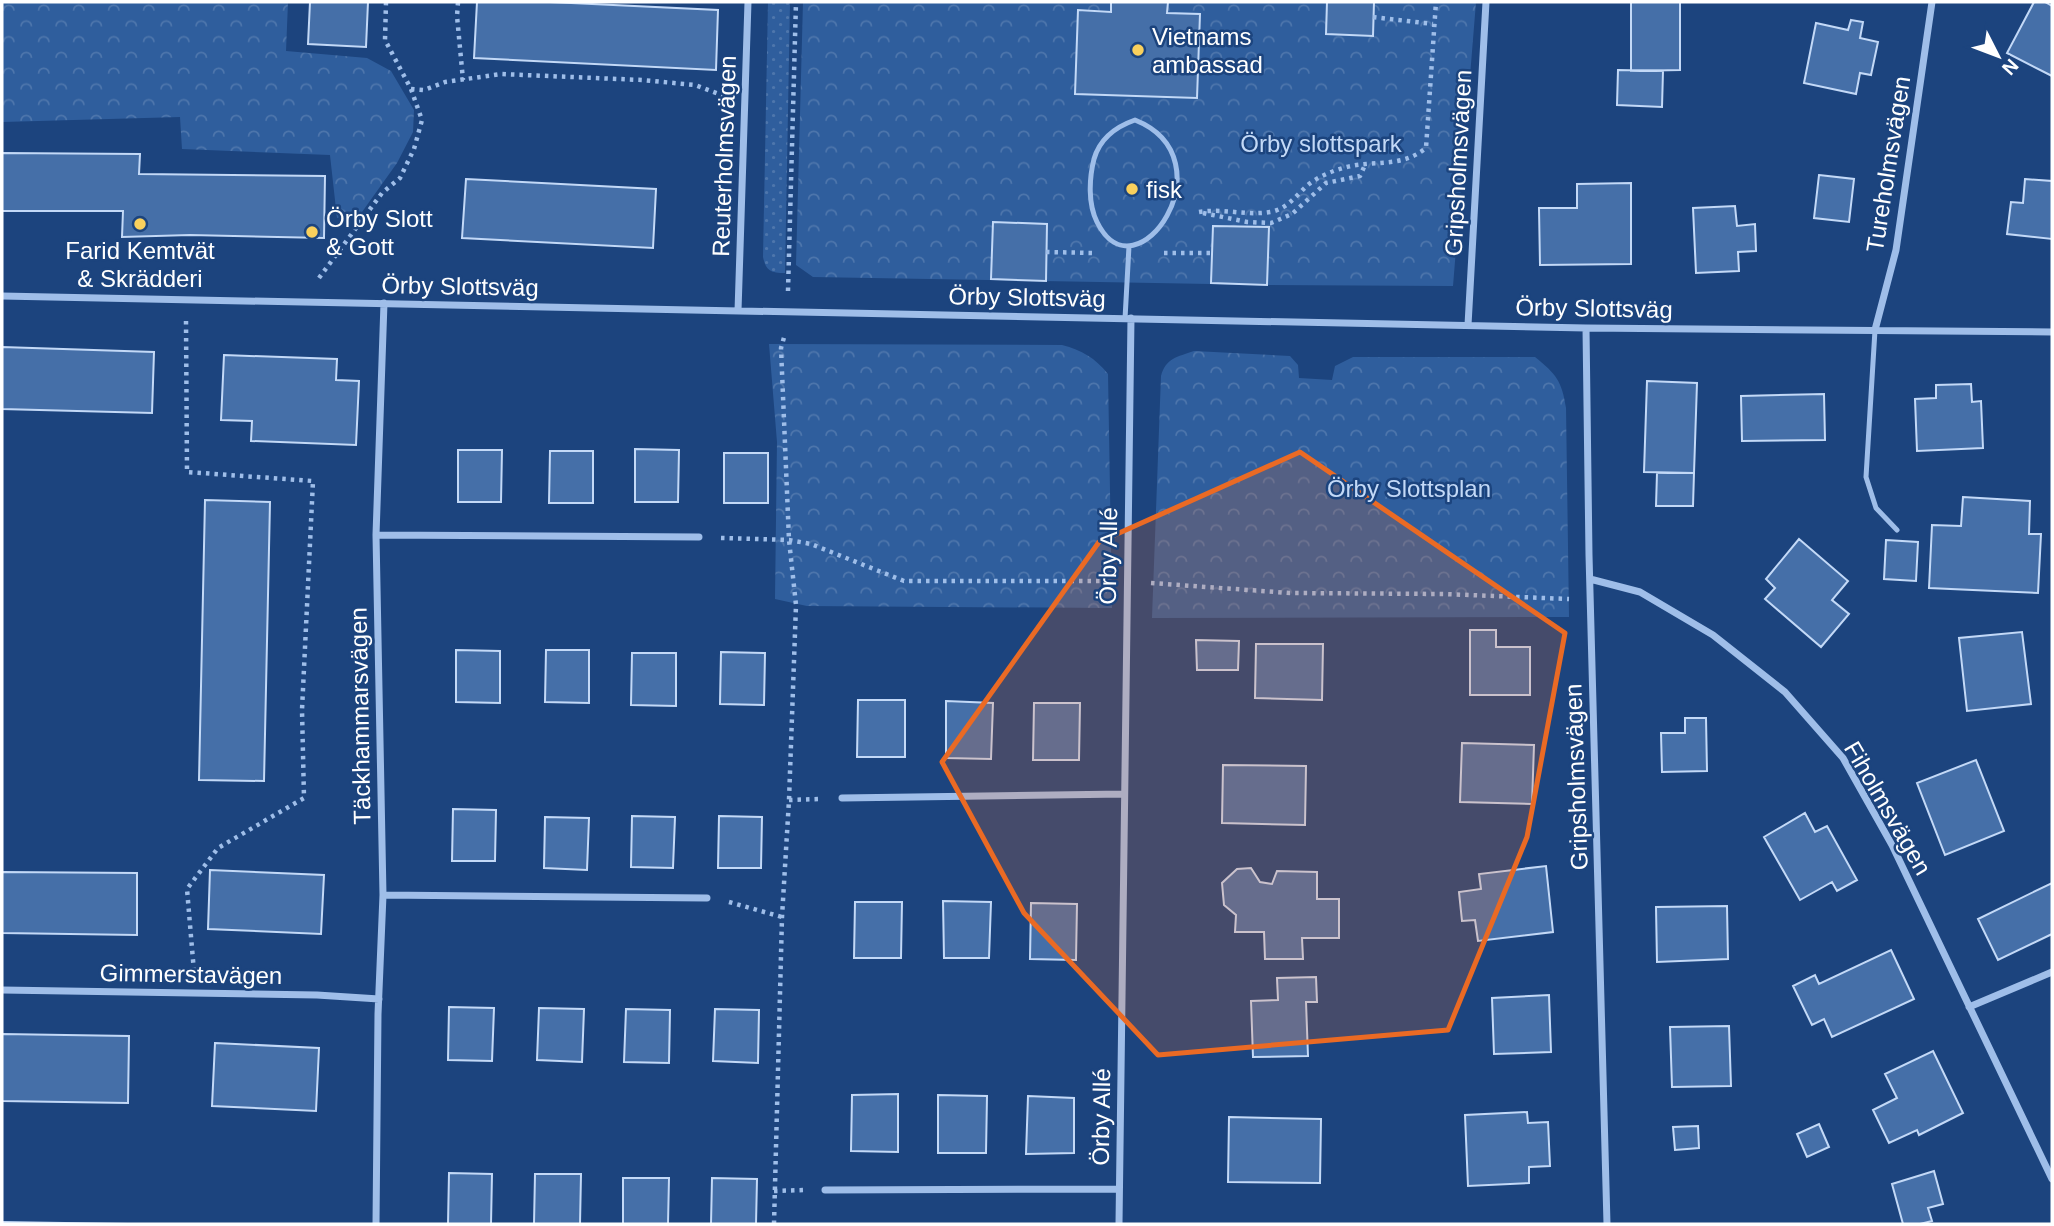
<svg xmlns="http://www.w3.org/2000/svg" width="2054" height="1226" font-family="Helvetica,sans-serif">
	<defs>
		<pattern id="grass-dots" width="8" height="8" patternUnits="userSpaceOnUse" patternTransform="scale(1.75)"><rect width="8" height="8" fill="#2f5e9d"/><path d="M2 2h.1M6 6h.1" fill="none" stroke="#4e76ac" stroke-width="1.8" stroke-linecap="round"/></pattern>
		<pattern id="forest-crowns" width="20" height="18" patternUnits="userSpaceOnUse" patternTransform="scale(1.75)"><rect width="20" height="18" fill="#2f5e9d"/><path d="M2 6a3 3 0 1 1 6 0M12 15a3 3 0 1 1 6 0" fill="none" stroke="#4e76ac"/></pattern>
	</defs>
	<rect width="100%" height="100%" fill="#1c447e"/>
	<path fill="url(#grass-dots)" d="M 768,2 L 790,2 L 785,273 C 771,273 766,271 763,257 Z"/>
	<path fill="url(#forest-crowns)" d="M 2,2 L 288,2 L 286,51 L 367,58 L 391,71 L 414,110 L 413,132 L 397,163 L 362,212 L 337,218 L 330,155 L 182,149 L 180,117 L 2,122 Z
		M 803,2 L 1476,2 L 1453,286 L 1267,285 L 813,277 L 796,265 Z
		M 769,344 L 1062,345 C 1082,350 1095,358 1108,374 L 1112,608 L 807,606 L 775,599 L 777,442 Z
		M 1194,351 L 1290,356 L 1298,365 L 1299,378 L 1332,380 L 1335,366 L 1353,357 L 1535,357 C 1556,374 1562,381 1566,408 L 1569,617 L 1152,618 L 1161,376 C 1166,358 1177,357 1194,351 Z"/>
	<path fill="#456fa8" stroke="#c3d9f7" stroke-width="2" d="M 310,2 L 368,2 L 366,47 L 308,44 Z
		M 477,2 L 550,2 L 718,10 L 716,70 L 474,58 Z
		M 1111,2 L 1168,2 L 1167,13 L 1200,14 L 1197,98 L 1075,94 L 1078,10 L 1111,12 Z
		M 1327,2 L 1374,2 L 1373,36 L 1326,34 Z
		M 1631,2 L 1680,2 L 1680,70 L 1631,71 Z
		M 2034,2 L 2045,2 L 2052,6 L 2052,76 L 2007,53 Z
		M 1851,20 L 1863,22 L 1860,38 L 1878,42 L 1871,75 L 1860,73 L 1856,94 L 1804,83 L 1816,23 L 1848,30 Z
		M 1618,70 L 1663,71 L 1662,107 L 1617,105 Z
		M 2,153 L 140,154 L 139,174 L 325,176 L 324,238 L 190,235 L 122,237 L 123,211 L 2,211 Z
		M 1819,175 L 1854,179 L 1849,222 L 1814,218 Z
		M 466,179 L 656,189 L 653,248 L 462,238 Z
		M 2025,179 L 2052,181 L 2052,239 L 2007,234 L 2011,202 L 2023,203 Z
		M 1631,183 L 1631,264 L 1540,265 L 1539,208 L 1577,208 L 1577,184 Z
		M 1735,206 L 1737,226 L 1755,224 L 1756,251 L 1738,252 L 1739,271 L 1696,273 L 1693,208 Z
		M 993,222 L 1047,224 L 1046,281 L 991,279 Z
		M 1213,226 L 1269,227 L 1267,285 L 1211,283 Z
		M 2,347 L 154,352 L 152,413 L 2,409 Z
		M 224,355 L 337,359 L 336,380 L 359,381 L 356,445 L 251,441 L 252,421 L 221,420 Z
		M 1647,381 L 1697,383 L 1694,473 L 1644,472 Z
		M 1971,384 L 1972,402 L 1981,401 L 1983,448 L 1917,451 L 1915,399 L 1936,398 L 1936,385 Z
		M 1824,394 L 1825,440 L 1742,441 L 1741,396 Z
		M 635,449 L 679,450 L 678,502 L 635,502 Z
		M 458,450 L 502,450 L 501,502 L 458,502 Z
		M 550,451 L 593,451 L 593,503 L 549,503 Z
		M 724,453 L 768,453 L 768,503 L 724,503 Z
		M 1657,473 L 1694,473 L 1693,506 L 1656,506 Z
		M 1963,497 L 2030,501 L 2029,534 L 2041,534 L 2038,593 L 1929,588 L 1932,525 L 1961,526 Z
		M 205,500 L 270,502 L 264,781 L 199,780 Z
		M 1799,539 L 1848,581 L 1832,600 L 1849,614 L 1821,647 L 1765,599 L 1775,588 L 1766,579 Z
		M 1886,540 L 1918,542 L 1916,581 L 1884,579 Z
		M 1470,630 L 1496,630 L 1496,647 L 1530,647 L 1530,695 L 1470,695 Z
		M 2022,632 L 2031,704 L 1967,711 L 1959,638 Z
		M 1196,640 L 1239,641 L 1238,670 L 1197,670 Z
		M 1256,644 L 1323,644 L 1322,700 L 1255,698 Z
		M 456,650 L 500,651 L 500,703 L 456,702 Z
		M 546,650 L 589,650 L 589,703 L 545,702 Z
		M 721,652 L 765,653 L 764,705 L 720,704 Z
		M 632,653 L 676,653 L 676,706 L 631,705 Z
		M 858,700 L 905,700 L 905,757 L 857,757 Z
		M 946,701 L 993,703 L 991,759 L 946,758 Z
		M 1034,703 L 1080,703 L 1079,760 L 1033,760 Z
		M 1685,718 L 1706,718 L 1707,771 L 1662,772 L 1661,733 L 1685,733 Z
		M 1462,743 L 1534,745 L 1532,804 L 1460,802 Z
		M 1976,760 L 2004,831 L 1945,855 L 1917,783 Z
		M 1223,765 L 1306,766 L 1305,825 L 1222,823 Z
		M 453,809 L 496,810 L 495,861 L 452,861 Z
		M 1805,813 L 1815,832 L 1827,826 L 1857,880 L 1837,891 L 1832,882 L 1800,900 L 1764,837 Z
		M 632,816 L 675,817 L 673,868 L 631,867 Z
		M 719,816 L 762,817 L 761,868 L 718,868 Z
		M 545,817 L 589,818 L 587,870 L 544,868 Z
		M 1546,866 L 1553,932 L 1478,941 L 1475,920 L 1462,921 L 1459,892 L 1481,889 L 1479,874 Z
		M 1251,868 L 1260,882 L 1272,884 L 1277,871 L 1317,872 L 1317,899 L 1339,899 L 1339,938 L 1302,938 L 1303,959 L 1265,959 L 1264,932 L 1235,932 L 1236,915 L 1224,905 L 1222,883 L 1237,869 Z
		M 210,870 L 324,875 L 321,934 L 208,929 Z
		M 2,872 L 137,873 L 137,935 L 2,933 Z
		M 2052,883 L 2052,934 L 1998,960 L 1978,919 Z
		M 943,901 L 991,902 L 989,958 L 944,958 Z
		M 855,902 L 902,902 L 901,958 L 854,958 Z
		M 1031,903 L 1077,904 L 1076,960 L 1030,959 Z
		M 1727,906 L 1728,959 L 1657,962 L 1656,907 Z
		M 1891,950 L 1914,999 L 1832,1037 L 1824,1019 L 1812,1025 L 1793,986 L 1815,975 L 1819,984 Z
		M 1316,977 L 1317,1002 L 1306,1002 L 1308,1056 L 1253,1057 L 1251,1001 L 1278,1000 L 1277,978 Z
		M 1549,995 L 1551,1052 L 1494,1054 L 1492,998 Z
		M 449,1007 L 494,1008 L 492,1061 L 448,1060 Z
		M 539,1008 L 584,1009 L 582,1062 L 537,1060 Z
		M 626,1009 L 670,1010 L 669,1063 L 624,1062 Z
		M 715,1009 L 759,1010 L 758,1063 L 713,1061 Z
		M 1729,1026 L 1731,1086 L 1672,1087 L 1670,1027 Z
		M 2,1034 L 129,1036 L 128,1103 L 2,1101 Z
		M 215,1043 L 319,1048 L 316,1111 L 212,1106 Z
		M 1933,1051 L 1963,1113 L 1919,1135 L 1917,1130 L 1889,1143 L 1873,1110 L 1897,1098 L 1885,1074 Z
		M 898,1094 L 898,1152 L 851,1151 L 852,1095 Z
		M 938,1095 L 987,1096 L 986,1153 L 938,1153 Z
		M 1028,1096 L 1074,1098 L 1074,1153 L 1026,1154 Z
		M 1527,1112 L 1528,1123 L 1548,1122 L 1550,1166 L 1529,1167 L 1529,1183 L 1468,1186 L 1465,1115 Z
		M 1229,1117 L 1321,1119 L 1320,1183 L 1228,1182 Z
		M 1819,1124 L 1829,1147 L 1807,1157 L 1797,1134 Z
		M 1698,1126 L 1699,1148 L 1675,1150 L 1673,1127 Z
		M 1934,1171 L 1943,1204 L 1928,1208 L 1932,1221 L 1920,1224 L 1903,1224 L 1892,1184 Z
		M 449,1173 L 492,1174 L 491,1224 L 448,1224 Z
		M 535,1174 L 581,1174 L 580,1224 L 534,1224 Z
		M 623,1178 L 669,1178 L 668,1224 L 623,1224 Z
		M 712,1178 L 757,1179 L 756,1224 L 711,1224 Z
		M 2,1222 L 128,1224 L 2,1224 Z"/>
	<g fill="none" stroke-linecap="round" stroke-linejoin="round">
		<path stroke="#9fbee9" stroke-width="4.5" stroke-dasharray="3.5 5" stroke-linecap="butt" d="M 458,2 L 457,16 L 463,80
			M 1373,17 L 1433,24
			M 411,89 L 424,90 L 445,82 L 501,74 L 642,80 L 695,85 L 724,96
			M 1199,212 C 1223,208 1246,216 1270,212 C 1288,209 1296,195 1309,184 C 1318,177 1332,171 1343,168 C 1373,159 1400,169 1426,148 L 1436,2
			M 1203,213 L 1247,222 L 1271,223 L 1292,214 L 1326,183 L 1360,176 L 1365,165
			M 1046,252 L 1093,253
			M 1164,253 L 1212,253
			M 319,278 L 382,193 L 400,178 L 414,149 L 422,120 L 411,89 L 385,40 L 386,2
			M 788,291 L 796,2
			M 186,321 L 187,472 L 313,481 L 302,710 L 304,798 L 218,848 L 187,889 L 194,972
			M 721,538 L 789,540 L 811,544 L 904,581 L 1104,581
			M 1151,583 L 1290,593 L 1444,594 L 1569,599
			M 789,800 L 820,799
			M 729,902 L 782,917
			M 774,1191 L 805,1190
			M 774,1224 L 782,917 L 789,800 L 796,605 L 789,540 L 781,348 L 785,334"/>
		<path stroke="#9fbee9" stroke-width="5" d="M 1135,120 C 1232,159 1136,302 1097,222 C 1088,204 1089,179 1094,159 C 1100,138 1115,127 1135,120 Z
			M 1125,319 L 1129,246
			M 1875,330 L 1866,477 L 1876,508 L 1897,530"/>
		<path stroke="#9fbee9" stroke-width="7" d="M 2,296 L 1586,328 L 2052,332
			M 738,311 L 748,2
			M 1468,325 L 1486,2
			M 1586,328 L 1589,555 L 1607,1224
			M 1875,330 L 1896,250 L 1932,2
			M 376,535 L 699,537
			M 1590,579 L 1640,592 L 1713,635 L 1785,692 L 1843,758 L 1892,845 L 2052,1179
			M 842,798 L 1124,794
			M 383,895 L 707,898
			M 2,990 L 317,995 L 379,999
			M 1969,1007 L 2052,972
			M 825,1190 L 1119,1189
			M 376,1224 L 378,1014 L 383,895 L 376,535 L 384,303
			M 1119,1224 L 1131,318"/>
	</g>
	<path fill="#ea6a24" fill-opacity="0.2" stroke="#ea6a24" stroke-width="5" stroke-linejoin="round" d="M 1300,452 L 1565,633 L 1527,837 L 1448,1030 L 1158,1055 L 1024,913 L 942,762 L 1099,542 Z"/>
	<g fill="#f9d05d" stroke="#1c447e" stroke-width="2.5">
		<circle cx="1138" cy="50" r="7"/>
		<circle cx="1132" cy="189" r="7"/>
		<circle cx="140" cy="224" r="7"/>
		<circle cx="312" cy="232" r="7"/>
	</g>
	<g text-anchor="middle" dominant-baseline="central" stroke-width="5" stroke-linejoin="round" paint-order="stroke">
		<g font-size="24" fill="#fff" stroke="#1c447e" text-anchor="start">
			<text x="1152" y="36">Vietnams<tspan x="1152" dy="28">ambassad</tspan></text>
			<text x="1146" y="189">fisk</text>
			<text x="326" y="218">Örby Slott<tspan x="326" dy="28">&amp; Gott</tspan></text>
			<text x="140" y="250" text-anchor="middle">Farid Kemtvät<tspan x="140" dy="28">&amp; Skrädderi</tspan></text>
		</g>
		<g font-size="24" fill="#c3d9f7" stroke="#1c447e">
			<text x="1321" y="143">Örby slottspark</text>
			<text x="1409" y="488">Örby Slottsplan</text>
		</g>
		<g font-size="24" fill="#fff" stroke="#1c447e">
			<text transform="translate(724 156) rotate(-88)">Reuterholmsvägen</text>
			<text transform="translate(1458 163) rotate(-87)">Gripsholmsvägen</text>
			<text transform="translate(1888 164) rotate(-81)">Tureholmsvägen</text>
			<text transform="translate(460 286) rotate(1)">Örby Slottsväg</text>
			<text transform="translate(1027 297) rotate(1)">Örby Slottsväg</text>
			<text transform="translate(1594 308) rotate(1)">Örby Slottsväg</text>
			<text transform="translate(1108 556) rotate(-89)">Örby Allé</text>
			<text transform="translate(360 716) rotate(-91)">Täckhammarsvägen</text>
			<text transform="translate(1576 777) rotate(-92)">Gripsholmsvägen</text>
			<text transform="translate(1888 808) rotate(60)">Fiholmsvägen</text>
			<text transform="translate(191 974) rotate(1)">Gimmerstavägen</text>
			<text transform="translate(1101 1117) rotate(-89)">Örby Allé</text>
		</g>
	</g>
	<rect width="2054" height="1226" fill="none" stroke="#ffffff" stroke-width="7"/>
	<g transform="translate(1998 56) rotate(132)" stroke="#1c447e" stroke-width="5" paint-order="stroke">
	<path d="M0-5L12 26L0 18L-12 26Z" fill="#ffffff"/>
	<text y="-10" font-size="19" font-weight="bold" text-anchor="middle" fill="#ffffff">N</text>
	</g>
</svg>
